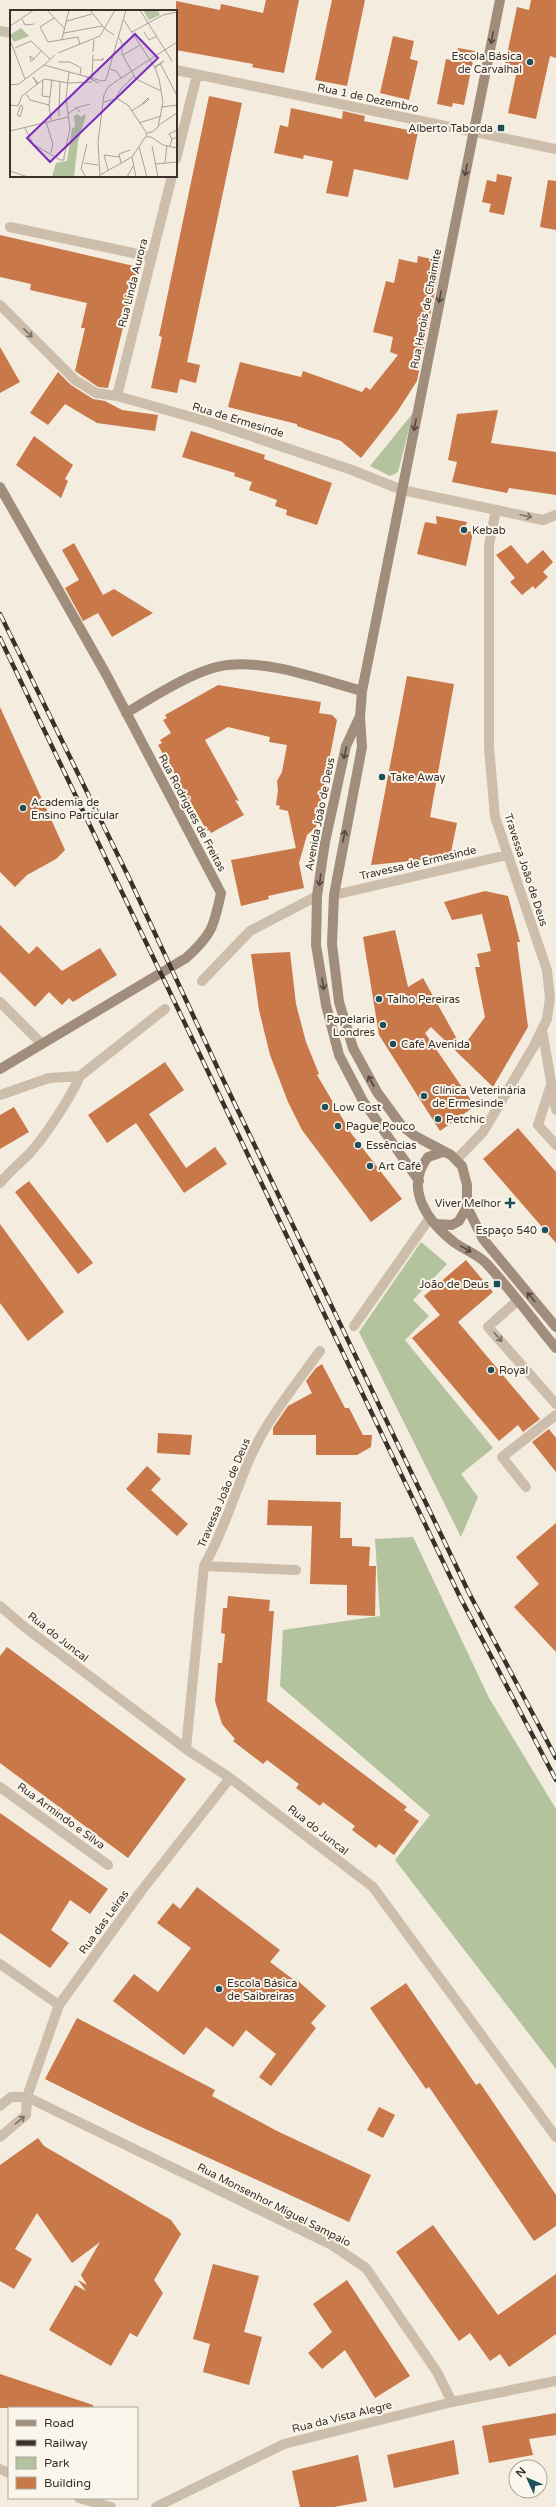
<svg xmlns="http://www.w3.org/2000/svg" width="556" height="2507" font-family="'Varela Round',sans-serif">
	<rect width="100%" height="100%" fill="#f3ecdf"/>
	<path fill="#b2c39e" d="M 413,413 L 398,472 L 390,476 L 370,466 Z
		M 421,1242 L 447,1264 L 413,1300 L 429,1316 L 405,1340 L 493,1448 L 461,1474 L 478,1497 L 461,1537 L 359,1332 Z
		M 413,1537 L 489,1698 L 556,1809 L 556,2069 L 395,1860 L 430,1815 L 280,1686 L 283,1630 L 380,1616 L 375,1539 Z"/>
	<path fill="#c87849" d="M 266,0 L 299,0 L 284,73 L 252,67 L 253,64 L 176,50 L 176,1 L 220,10 L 221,4 L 263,13 Z
		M 332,0 L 365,0 L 347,86 L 315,80 Z
		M 531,0 L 556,0 L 556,58 L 550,56 L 536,119 L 508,113 L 518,66 L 505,64 L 517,7 L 529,10 Z
		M 393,36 L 414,41 L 410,59 L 418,61 L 409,100 L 380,93 Z
		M 458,48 L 475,51 L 464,105 L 453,103 L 452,107 L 437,104 L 446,59 L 455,61 Z
		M 209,96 L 242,103 L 187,362 L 200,365 L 196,383 L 180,379 L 177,393 L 151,388 L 162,337 L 159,336 Z
		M 291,108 L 342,119 L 343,111 L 365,116 L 364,121 L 418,132 L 408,180 L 354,169 L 348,197 L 326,193 L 333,161 L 304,155 L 303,159 L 274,153 L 280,125 L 288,127 Z
		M 497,174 L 512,177 L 504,215 L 489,212 L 491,204 L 482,202 L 487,180 L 496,182 Z
		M 548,180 L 556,181 L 556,230 L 540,227 Z
		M 0,235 L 138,267 L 108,388 L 98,387 L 75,371 L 85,328 L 81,328 L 87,303 L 30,290 L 31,284 L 0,277 Z
		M 418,256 L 441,261 L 417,381 L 397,412 L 361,458 L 341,441 L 297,426 L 297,424 L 228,407 L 240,362 L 301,377 L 303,371 L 362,392 L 366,387 L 370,390 L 398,355 L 390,352 L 393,337 L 373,332 L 386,281 L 394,283 L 399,259 L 417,263 Z
		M 0,347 L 20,382 L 0,393 Z
		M 58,372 L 71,385 L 93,399 L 105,401 L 122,410 L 158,415 L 155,431 L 97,423 L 65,404 L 48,425 L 30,413 Z
		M 498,410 L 491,443 L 556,452 L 556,495 L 509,488 L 507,493 L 452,482 L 457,462 L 448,460 L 457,414 Z
		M 191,431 L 265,455 L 264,459 L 332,483 L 317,525 L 286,515 L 287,510 L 275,506 L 277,500 L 249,490 L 252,482 L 234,476 L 235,473 L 182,457 Z
		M 34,436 L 73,465 L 65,479 L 68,481 L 61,498 L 16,465 Z
		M 436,516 L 467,522 L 464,530 L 472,532 L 472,538 L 466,566 L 417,554 L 425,522 L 437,524 Z
		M 74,543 L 103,595 L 114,589 L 153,613 L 112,637 L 98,613 L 83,621 L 65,588 L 79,580 L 62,550 Z
		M 511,545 L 527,564 L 543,550 L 553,562 L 543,572 L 548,577 L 535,589 L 533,586 L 522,595 L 510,582 L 515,578 L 496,555 Z
		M 407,676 L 454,684 L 430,817 L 457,823 L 450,857 L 371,865 Z
		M 218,685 L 321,702 L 319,713 L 332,715 L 337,720 L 316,827 L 307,835 L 299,863 L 288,811 L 279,809 L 280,806 L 276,805 L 278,790 L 277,781 L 282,772 L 287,745 L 269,742 L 270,737 L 228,727 L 205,740 L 239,801 L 235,800 L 244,815 L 211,833 L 209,830 L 207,831 L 158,745 L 162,743 L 160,740 L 171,733 L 163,720 L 167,718 L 165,715 Z
		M 0,707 L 65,850 L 56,859 L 27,875 L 15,887 L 0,872 Z
		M 296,848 L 304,888 L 268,896 L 269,899 L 241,906 L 231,860 Z
		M 485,891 L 508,896 L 520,942 L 517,942 L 528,1027 L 493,1087 L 431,1027 L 425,1033 L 475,1106 L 440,1131 L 379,1035 L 363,937 L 395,930 L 408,987 L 423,978 L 462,1048 L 485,1017 L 475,967 L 480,967 L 477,954 L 491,951 L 482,914 L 452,920 L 444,902 Z
		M 0,925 L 29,954 L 37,946 L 62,971 L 100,948 L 117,975 L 73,1002 L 69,998 L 62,1005 L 49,992 L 35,1007 L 0,972 Z
		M 290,952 L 296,1004 L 306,1042 L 319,1074 L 317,1075 L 351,1133 L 402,1199 L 371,1222 L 302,1130 L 288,1102 L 270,1055 L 259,1010 L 251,954 Z
		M 165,1062 L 184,1090 L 149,1114 L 186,1168 L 215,1147 L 227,1164 L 184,1193 L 136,1123 L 107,1143 L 88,1115 Z
		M 14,1107 L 29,1132 L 0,1149 L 0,1115 Z
		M 518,1128 L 556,1172 L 556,1243 L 483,1159 Z
		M 29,1181 L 93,1263 L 78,1274 L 15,1192 Z
		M 0,1224 L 64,1312 L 28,1341 L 0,1303 Z
		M 466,1260 L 493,1292 L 458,1322 L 540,1419 L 523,1432 L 518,1425 L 499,1441 L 412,1338 L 440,1315 L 424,1296 Z
		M 322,1364 L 345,1408 L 349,1408 L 363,1435 L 372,1435 L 371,1447 L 357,1455 L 316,1455 L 316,1435 L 273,1435 L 273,1428 L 288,1406 L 312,1393 L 306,1381 L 316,1368 Z
		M 549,1429 L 556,1438 L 556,1472 L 532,1442 Z
		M 158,1433 L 192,1435 L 190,1455 L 157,1453 Z
		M 147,1466 L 161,1479 L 151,1490 L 188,1524 L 177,1536 L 126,1489 Z
		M 268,1500 L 341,1502 L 340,1538 L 352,1538 L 352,1546 L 370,1547 L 369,1566 L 376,1566 L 375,1616 L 347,1615 L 347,1585 L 310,1584 L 312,1526 L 267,1525 Z
		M 556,1523 L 556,1652 L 514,1607 L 539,1584 L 516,1557 Z
		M 228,1596 L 270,1600 L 269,1611 L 274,1611 L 267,1701 L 407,1807 L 404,1810 L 419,1821 L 394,1855 L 379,1844 L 376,1848 L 352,1830 L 355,1826 L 323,1802 L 320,1806 L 296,1788 L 299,1784 L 267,1760 L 263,1764 L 233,1741 L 235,1739 L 222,1724 L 215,1701 L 218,1663 L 222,1663 L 225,1634 L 221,1633 L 223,1608 L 227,1608 Z
		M 7,1647 L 186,1779 L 128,1858 L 0,1763 L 0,1656 Z
		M 0,1813 L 108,1889 L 90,1914 L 70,1900 L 51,1930 L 69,1943 L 50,1968 L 0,1933 Z
		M 197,1887 L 280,1950 L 270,1962 L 294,1980 L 296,1979 L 326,2006 L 311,2023 L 316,2028 L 271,2086 L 259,2077 L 276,2054 L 246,2030 L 233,2047 L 206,2027 L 184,2055 L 113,2001 L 134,1974 L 158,1992 L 191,1948 L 157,1923 L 173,1903 L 180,1909 Z
		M 406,1983 L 476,2085 L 480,2083 L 556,2195 L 556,2226 L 534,2241 L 429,2087 L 426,2089 L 370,2008 Z
		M 77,2018 L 215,2090 L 212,2096 L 277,2131 L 371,2175 L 349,2222 L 139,2126 L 45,2079 Z
		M 379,2107 L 395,2115 L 383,2138 L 367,2130 Z
		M 38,2138 L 44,2146 L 171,2220 L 181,2234 L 154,2280 L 163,2293 L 137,2337 L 130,2333 L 111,2366 L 49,2330 L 75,2285 L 86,2291 L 78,2280 L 87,2285 L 81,2275 L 100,2242 L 72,2263 L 37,2213 L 15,2249 L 32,2259 L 14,2289 L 0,2281 L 0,2165 Z
		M 433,2225 L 498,2315 L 556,2274 L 556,2334 L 509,2367 L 500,2354 L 490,2361 L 470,2333 L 459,2341 L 396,2252 Z
		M 213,2264 L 259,2276 L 244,2332 L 262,2337 L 249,2385 L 203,2372 L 210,2344 L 193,2339 Z
		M 347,2280 L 410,2376 L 375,2398 L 345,2350 L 322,2369 L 308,2353 L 332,2332 L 313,2304 Z
		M 0,2374 L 93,2405 L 93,2408 L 0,2408 Z
		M 556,2413 L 556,2435 L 529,2439 L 533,2455 L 489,2463 L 482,2426 Z
		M 454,2440 L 459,2474 L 394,2488 L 387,2455 Z
		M 358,2455 L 367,2501 L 334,2507 L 300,2507 L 292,2471 Z"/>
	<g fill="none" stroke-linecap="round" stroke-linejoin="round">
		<path stroke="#ccbeaa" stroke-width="10" d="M 0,31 L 11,33
			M 176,70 L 556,149
			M 176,159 L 197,75
			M 10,227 L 152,257
			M 0,305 L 75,380 L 96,393 L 117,396 L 209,422 L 352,470 L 402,490 L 543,520 L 556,515
			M 117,396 L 172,176
			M 334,895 L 507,855
			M 202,981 L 250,931 L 317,896
			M 0,1002 L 42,1044
			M 542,1030 L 556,1110
			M 551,1085 L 538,1125 L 556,1145
			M 0,1095 L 49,1078 L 80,1076 L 165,1009
			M 457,1159 L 483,1132 L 534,1046 L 547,1019 L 550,998 L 547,970 L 495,817 L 489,747 L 489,545 L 496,510
			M 0,1183 C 9,1172 19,1164 29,1154 C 44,1138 71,1097 80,1076
			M 517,1301 L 488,1327 L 556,1404
			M 354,1326 L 429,1219
			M 526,1487 L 502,1457 L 556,1415
			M 204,1566 C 229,1523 239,1472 265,1429 C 281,1402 302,1376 320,1351
			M 0,1606 L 22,1625 L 186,1749 L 230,1778 L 373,1887 L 556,2137
			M 186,1749 L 204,1566 L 296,1570
			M 0,1787 L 108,1865
			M 0,1964 L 59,2005
			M 0,2106 L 11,2097 L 27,2097 L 332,2245 L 366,2268 L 437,2372 L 452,2402
			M 0,2137 L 26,2115 L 27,2097 L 59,2005 L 142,1890 L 230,1778
			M 0,2469 L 9,2473
			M 79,2498 L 111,2507
			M 156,2507 L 284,2444 L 452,2402 L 556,2381"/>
		<path stroke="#a08d7b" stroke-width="10" d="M 0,487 L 106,674 L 221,893 C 214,926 212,935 186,958 L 0,1069
			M 126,713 C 153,697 197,668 228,665 C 269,660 322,680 362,691
			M 359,718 L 346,746 L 325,842 L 317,896 L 316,945 L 326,1005 L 339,1055 L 363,1101 L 419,1181
			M 443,1152 L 428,1157 C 403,1189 429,1223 455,1243 C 465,1250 477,1254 486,1263 C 511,1290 533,1320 556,1348
			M 467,1207 L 483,1239 L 556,1327
			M 436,1224 L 452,1225 L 459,1221 L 467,1207 L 467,1185 L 462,1166 L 451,1155 L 415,1136 L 401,1125 L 377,1092 L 353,1048 L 339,1002 L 332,944 L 334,895 L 362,747 L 360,717 L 362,691 L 500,0"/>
		<defs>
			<path id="rail" d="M 0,614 L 131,882 L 219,1071 L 469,1593 L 556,1758
				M 0,638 L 460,1597 L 556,1780"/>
		</defs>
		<use href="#rail" stroke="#3a312a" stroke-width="4.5"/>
		<use href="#rail" stroke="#fbf6ec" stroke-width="3" stroke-dasharray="9" stroke-linecap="butt"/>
	</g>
	<defs><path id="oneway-shaft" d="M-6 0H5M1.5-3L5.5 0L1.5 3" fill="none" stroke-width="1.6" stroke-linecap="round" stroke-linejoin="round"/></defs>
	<g stroke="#54483e">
		<use href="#oneway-shaft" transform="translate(492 38) rotate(101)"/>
		<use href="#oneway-shaft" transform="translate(466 170) rotate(101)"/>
		<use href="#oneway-shaft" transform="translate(440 297) rotate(101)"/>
		<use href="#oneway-shaft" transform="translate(415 425) rotate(101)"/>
		<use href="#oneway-shaft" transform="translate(345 753) rotate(103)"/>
		<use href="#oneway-shaft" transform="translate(344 836) rotate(-79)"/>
		<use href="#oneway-shaft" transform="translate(320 880) rotate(98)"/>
		<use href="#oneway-shaft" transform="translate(323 984) rotate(81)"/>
		<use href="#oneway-shaft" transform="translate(371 1081) rotate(-119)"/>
		<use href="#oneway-shaft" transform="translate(466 1249) rotate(29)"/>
		<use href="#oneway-shaft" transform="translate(531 1297) rotate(-130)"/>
	</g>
	<g stroke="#7c7064">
		<use href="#oneway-shaft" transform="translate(28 333) rotate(45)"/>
		<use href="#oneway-shaft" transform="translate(526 516) rotate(12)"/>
		<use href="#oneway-shaft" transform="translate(498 1337) rotate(49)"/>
		<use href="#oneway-shaft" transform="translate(20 2120) rotate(-40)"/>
	</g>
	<g fill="#1e505c" stroke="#fbf6ec" stroke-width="1.5">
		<circle cx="530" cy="62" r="4"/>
		<rect x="497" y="124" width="8" height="8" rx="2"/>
		<circle cx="464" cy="530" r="4"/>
		<circle cx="382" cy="777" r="4"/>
		<circle cx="23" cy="808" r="4"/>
		<circle cx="379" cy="999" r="4"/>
		<circle cx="383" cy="1025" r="4"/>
		<circle cx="393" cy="1044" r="4"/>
		<circle cx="424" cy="1096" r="4"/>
		<circle cx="325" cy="1107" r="4"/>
		<circle cx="438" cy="1119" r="4"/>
		<circle cx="338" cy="1126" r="4"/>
		<circle cx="358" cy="1145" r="4"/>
		<circle cx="370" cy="1166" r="4"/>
		<path d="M508 1197h4v4h4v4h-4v4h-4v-4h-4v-4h4z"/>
		<circle cx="545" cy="1230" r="4"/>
		<rect x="493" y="1280" width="8" height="8" rx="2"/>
		<circle cx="491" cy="1370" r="4"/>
		<circle cx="219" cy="1989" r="4"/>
	</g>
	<g text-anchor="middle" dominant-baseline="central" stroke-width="4" stroke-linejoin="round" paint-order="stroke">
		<g font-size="11" fill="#3a312a" stroke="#fbf6ec" text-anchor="start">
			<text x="522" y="56" text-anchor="end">Escola Básica<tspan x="522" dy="13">de Carvalhal</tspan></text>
			<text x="493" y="128" text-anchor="end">Alberto Taborda</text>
			<text x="472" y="530">Kebab</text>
			<text x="390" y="777">Take Away</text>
			<text x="31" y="802">Academia de<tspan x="31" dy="13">Ensino Particular</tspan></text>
			<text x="387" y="999">Talho Pereiras</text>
			<text x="375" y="1019" text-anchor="end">Papelaria<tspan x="375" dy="13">Londres</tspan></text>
			<text x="401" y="1044">Café Avenida</text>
			<text x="432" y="1090">Clínica Veterinária<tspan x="432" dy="13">de Ermesinde</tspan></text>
			<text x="333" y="1107">Low Cost</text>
			<text x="446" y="1119">Petchic</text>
			<text x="346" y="1126">Pague Pouco</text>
			<text x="366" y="1145">Essências</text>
			<text x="378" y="1166">Art Café</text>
			<text x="501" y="1203" text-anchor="end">Viver Melhor</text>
			<text x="537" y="1230" text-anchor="end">Espaço 540</text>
			<text x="489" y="1284" text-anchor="end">João de Deus</text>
			<text x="499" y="1370">Royal</text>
			<text x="227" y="1983">Escola Básica<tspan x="227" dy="13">de Saibreiras</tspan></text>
		</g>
		<g font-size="11" fill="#3a312a" stroke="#fbf6ec">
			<text transform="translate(368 98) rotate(12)">Rua 1 de Dezembro</text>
			<text transform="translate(133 283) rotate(-76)">Rua Linda Aurora</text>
			<text transform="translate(426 309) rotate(-79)">Rua Heróis de Chaimite</text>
			<text transform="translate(238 420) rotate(17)">Rua de Ermesinde</text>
			<text transform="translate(192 813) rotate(62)">Rua Rodrigues de Freitas</text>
			<text transform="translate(320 814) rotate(-79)">Avenida João de Deus</text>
			<text transform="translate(418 863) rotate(-13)">Travessa de Ermesinde</text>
			<text transform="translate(526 870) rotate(72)">Travessa João de Deus</text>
			<text transform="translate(224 1493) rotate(-67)">Travessa João de Deus</text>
			<text transform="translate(58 1637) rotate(38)">Rua do Juncal</text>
			<text transform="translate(61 1816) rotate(36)">Rua Armindo e Silva</text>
			<text transform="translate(318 1830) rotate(38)">Rua do Juncal</text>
			<text transform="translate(104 1922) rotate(-54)">Rua das Leiras</text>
			<text transform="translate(274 2205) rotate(27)">Rua Monsenhor Miguel Sampaio</text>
			<text transform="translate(342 2417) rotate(-14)">Rua da Vista Alegre</text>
		</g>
	</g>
	<g transform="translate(10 10)">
		<rect width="167" height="167" fill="#f3ecdf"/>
		<path d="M 133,0 L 148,0 L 150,5 L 139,10 ZM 11,18 L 19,26 L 4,32 L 0,25 ZM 67,104 L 71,107 L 75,104 L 76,105 L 68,132 L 64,167 L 42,167 L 46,153 L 57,151 L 62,118 L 65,117 L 64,106 Z" fill="#b2c39e"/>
		<path fill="none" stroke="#a9a197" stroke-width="1" d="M 37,0 L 55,19M 80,0 L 95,19 L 104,25M 130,0 L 162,51M 44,8 L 30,17 L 38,32 L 68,27 L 70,35M 12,9 L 15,15 L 24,14M 114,10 L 145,58 L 149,69 L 153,92 L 148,117 L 142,122 L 136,123 L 137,127 L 141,127M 57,11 L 82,4M 0,16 L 24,0M 122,22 L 153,5 L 167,2M 134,22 L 139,30 L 147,26M 54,23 L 92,16M 109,28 L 112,33 L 112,44 L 126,69 L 151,81M 52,29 L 59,0M 0,30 L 15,69M 5,38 L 21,31 L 40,49M 83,42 L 84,30M 48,43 L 90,26 L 105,0M 113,45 L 130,35M 24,49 L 20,46 L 21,51 L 22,51 L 31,41M 83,50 L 93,50 L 93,48 L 91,50M 48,52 L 60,52 L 71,58 L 70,65M 150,53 L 167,86M 34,55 L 45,45M 144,57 L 154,51 L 145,58M 76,67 L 89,73M 111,68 L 167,32M 82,69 L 83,45M 33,70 L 32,86 L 40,87M 27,74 L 23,67 L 28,73M 0,75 L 9,74 L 34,55 L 92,71 L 96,70 L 116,0M 16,84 L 20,90 L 39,95 L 41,110M 106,88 L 118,95 L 136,122M 94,92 L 105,89 L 111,79 L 124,66M 102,92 L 99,94 L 99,96 L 102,92 L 103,90M 0,95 L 8,96 L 12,86 L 34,69 L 58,73 L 82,72M 11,95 L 13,97 L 10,107 L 7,105 ZM 39,95 L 42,69M 152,97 L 167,95M 66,98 L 80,94M 121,101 L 123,100 L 136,92 L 139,89 L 138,88 L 132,94M 58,104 L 66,98 L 70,102M 49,106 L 50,71M 36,112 L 43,134 L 41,143M 129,113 L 151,106M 149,115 L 167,103M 15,118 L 23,134 L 50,150 L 54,150 L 54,147M 0,121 L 58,107M 141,127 L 153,135 L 167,138M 162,129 L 159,124 L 167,120M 142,136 L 148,167M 160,136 L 162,129 L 167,127M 129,137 L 137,167M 54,147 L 60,118 L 56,89 L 59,62M 122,147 L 126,167M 74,153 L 88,155M 111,153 L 109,144 L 120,140M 155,153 L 157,135M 146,154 L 167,152M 98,160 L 94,145 L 109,147M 0,161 L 18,167M 90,165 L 122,147 L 136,126M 76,167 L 71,159 L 77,134M 90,167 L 88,132 L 94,85 L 98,77 L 111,68 L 106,61 L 100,59M 117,167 L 123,156"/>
		<path fill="#7b2cbf" fill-opacity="0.15" stroke="#7b2cbf" stroke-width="2" d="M 125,24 L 148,48 L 40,152 L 17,128 Z"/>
		<rect width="167" height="167" fill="none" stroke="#3a312a" stroke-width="2"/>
	</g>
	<rect x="8" y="2407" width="130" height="92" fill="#fbf6ec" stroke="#aea79e"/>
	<rect x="16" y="2420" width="20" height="6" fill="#a08d7b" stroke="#aea79e"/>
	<text x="44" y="2427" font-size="12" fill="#3a312a">Road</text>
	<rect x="16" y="2440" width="20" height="6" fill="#3a312a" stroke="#aea79e"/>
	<text x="44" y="2447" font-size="12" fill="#3a312a">Railway</text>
	<rect x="16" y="2457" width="20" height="12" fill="#b2c39e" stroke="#aea79e"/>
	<text x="44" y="2467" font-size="12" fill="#3a312a">Park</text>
	<rect x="16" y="2477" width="20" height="12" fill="#c87849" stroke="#aea79e"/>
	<text x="44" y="2487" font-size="12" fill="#3a312a">Building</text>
	<g transform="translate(528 2479) rotate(314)"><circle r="19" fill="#fbf6ec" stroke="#aea79e"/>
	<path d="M0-3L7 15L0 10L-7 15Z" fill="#1e505c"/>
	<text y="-6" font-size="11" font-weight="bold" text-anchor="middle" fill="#3a312a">N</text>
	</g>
</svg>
